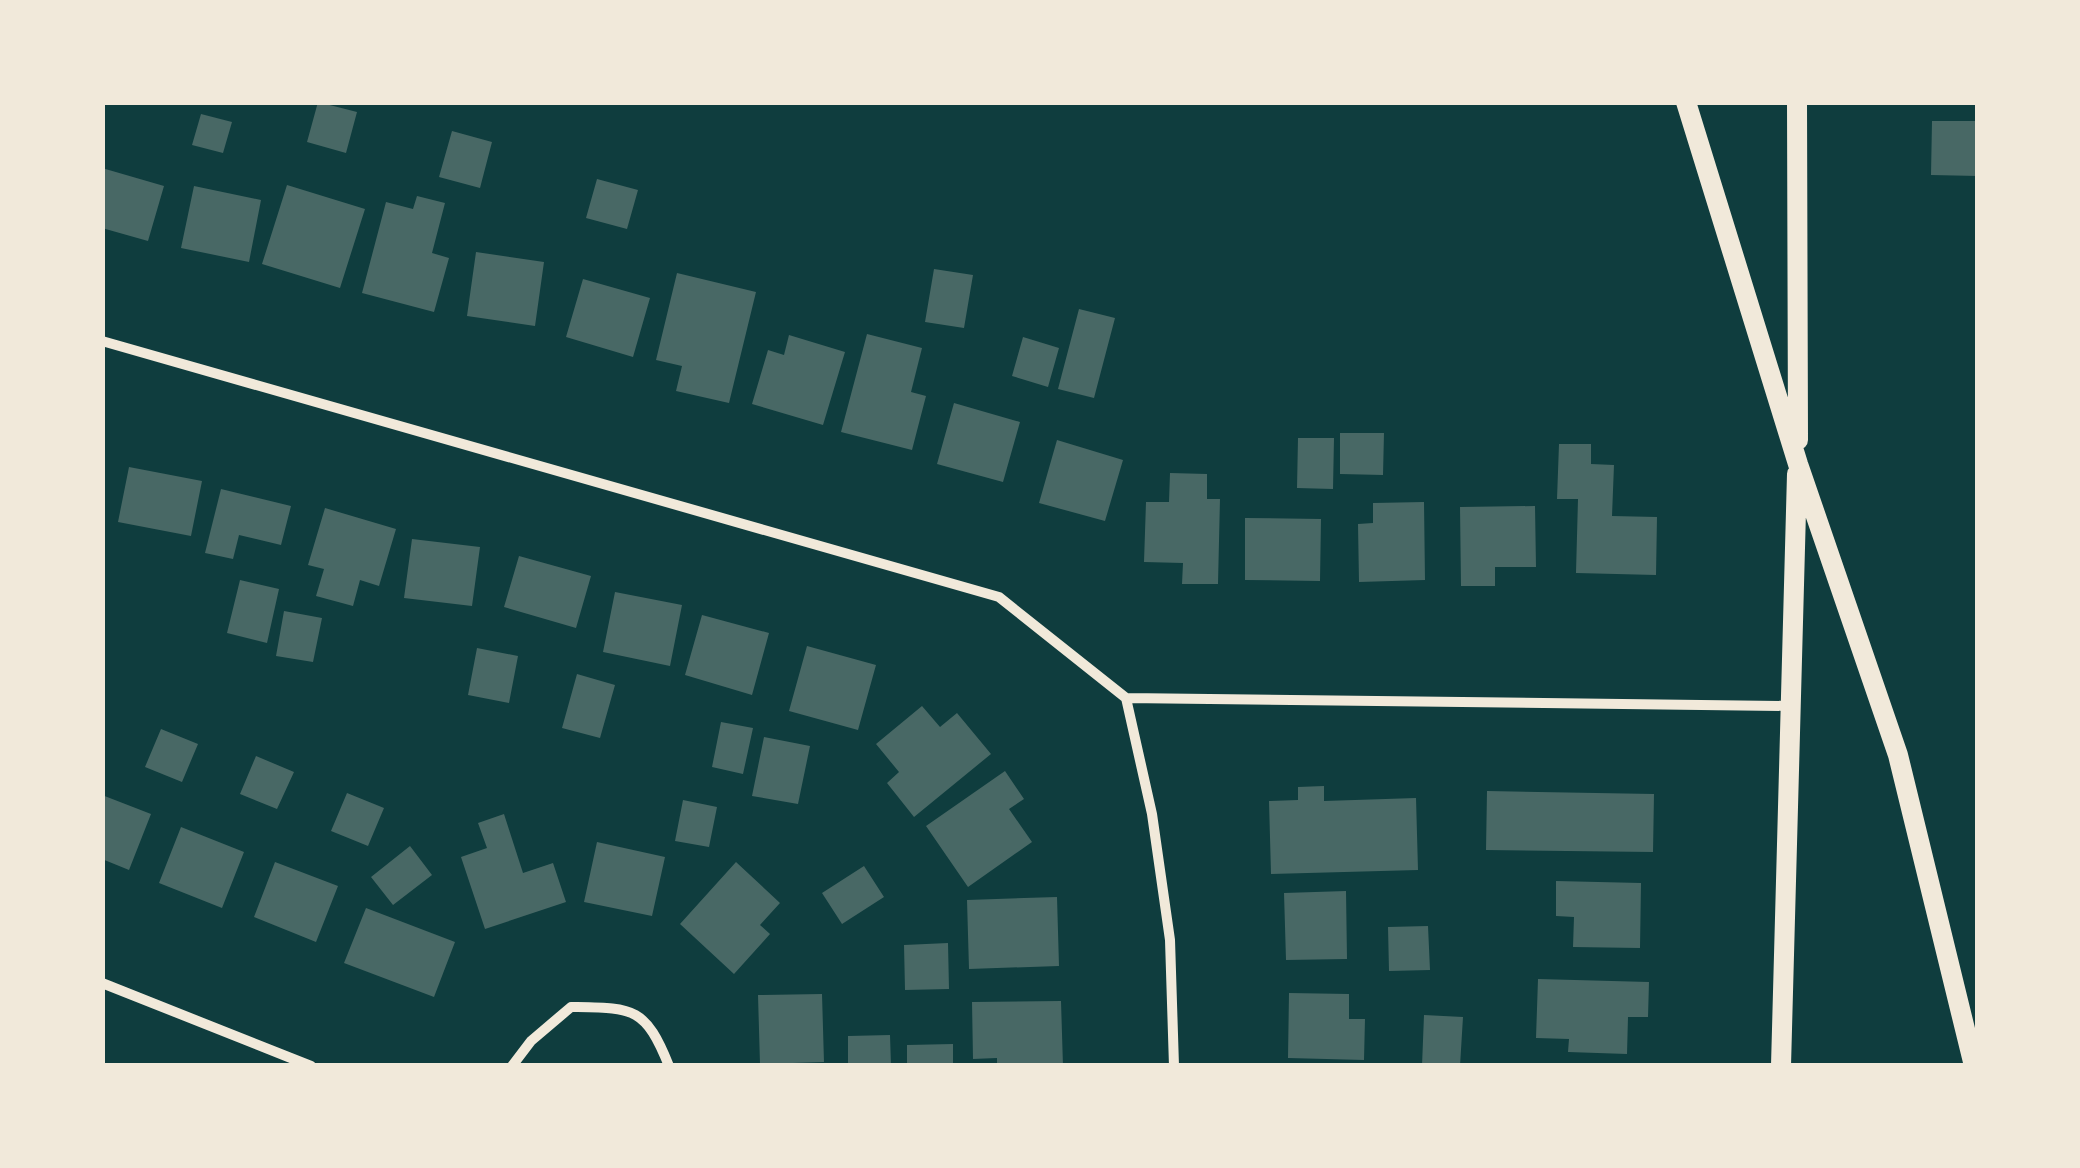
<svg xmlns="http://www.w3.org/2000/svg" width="2080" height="1168" font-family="Lora,serif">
	<rect width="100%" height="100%" fill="#0f3d3e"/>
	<path fill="#486865" d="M 318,102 L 357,112 L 346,153 L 307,142 Z
		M 201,114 L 232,122 L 223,153 L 192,145 Z
		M 1932,121 L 1978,121 L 1978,176 L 1931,175 Z
		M 452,131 L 492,142 L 480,188 L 439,177 Z
		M 102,168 L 164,186 L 148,241 L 102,228 Z
		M 597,179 L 638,190 L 627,229 L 586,218 Z
		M 287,185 L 365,209 L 340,288 L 262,264 Z
		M 194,186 L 261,200 L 249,262 L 181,248 Z
		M 417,196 L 445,203 L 432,253 L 449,258 L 434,312 L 362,293 L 386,202 L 413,209 Z
		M 476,252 L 544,262 L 535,326 L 467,316 Z
		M 934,269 L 973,275 L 964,328 L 925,322 Z
		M 677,273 L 756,292 L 729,403 L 676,391 L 682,366 L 656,360 Z
		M 583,279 L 650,298 L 633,357 L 566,337 Z
		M 1079,309 L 1115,318 L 1094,398 L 1058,389 Z
		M 867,334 L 922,348 L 911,392 L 926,396 L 912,450 L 841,432 Z
		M 789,335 L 845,352 L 823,425 L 752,404 L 768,350 L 784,355 Z
		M 1023,337 L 1059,348 L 1048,387 L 1012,376 Z
		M 954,403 L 1020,422 L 1003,482 L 937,464 Z
		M 1340,433 L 1384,433 L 1383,475 L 1340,474 Z
		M 1298,438 L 1334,438 L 1333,489 L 1297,488 Z
		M 1057,440 L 1123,460 L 1105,521 L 1039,503 Z
		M 1559,444 L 1591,444 L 1591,464 L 1614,465 L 1612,516 L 1657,517 L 1656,575 L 1576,573 L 1578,499 L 1557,499 Z
		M 129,467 L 202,481 L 191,536 L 118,522 Z
		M 1170,473 L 1207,474 L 1207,499 L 1220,499 L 1218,584 L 1182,584 L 1183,563 L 1144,562 L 1146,502 L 1169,502 Z
		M 221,489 L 291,506 L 281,545 L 239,535 L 233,559 L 205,553 Z
		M 1424,502 L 1425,580 L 1359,582 L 1358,524 L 1373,523 L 1373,503 Z
		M 1535,506 L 1536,567 L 1495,567 L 1495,586 L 1461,586 L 1460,507 Z
		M 325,508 L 396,529 L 379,586 L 360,580 L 353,606 L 316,596 L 324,569 L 308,565 Z
		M 1245,518 L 1321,519 L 1320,581 L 1245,580 Z
		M 412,539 L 480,547 L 472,606 L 404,598 Z
		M 519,556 L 591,576 L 576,628 L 504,607 Z
		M 240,580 L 279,589 L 267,643 L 227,633 Z
		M 615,592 L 682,605 L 670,666 L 603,652 Z
		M 284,611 L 322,618 L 313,662 L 276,656 Z
		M 702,615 L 769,633 L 752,695 L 685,675 Z
		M 807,646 L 876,665 L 858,730 L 789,711 Z
		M 477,648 L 518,656 L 509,703 L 468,695 Z
		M 577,674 L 615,685 L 600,738 L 562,728 Z
		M 922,706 L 940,727 L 957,713 L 991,754 L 914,817 L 887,783 L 899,772 L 876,744 Z
		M 721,722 L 753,728 L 743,774 L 712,767 Z
		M 161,729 L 198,744 L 182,782 L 145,767 Z
		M 764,737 L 810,746 L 798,804 L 752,796 Z
		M 256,756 L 294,772 L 277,809 L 240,794 Z
		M 1005,771 L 1024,799 L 1009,809 L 1032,842 L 968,887 L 926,826 Z
		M 1324,786 L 1324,801 L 1416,798 L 1418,870 L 1271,874 L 1269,801 L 1298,800 L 1298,787 Z
		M 1487,791 L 1654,794 L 1653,852 L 1486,850 Z
		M 347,793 L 384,808 L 368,846 L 331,831 Z
		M 102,795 L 151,814 L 129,870 L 102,859 Z
		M 683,800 L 717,807 L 709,847 L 675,841 Z
		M 504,814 L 523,873 L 553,863 L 566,902 L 485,929 L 461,857 L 487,848 L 478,823 Z
		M 181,827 L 244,852 L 222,908 L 159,883 Z
		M 597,842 L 665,857 L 652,916 L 584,902 Z
		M 410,846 L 432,875 L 393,905 L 371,877 Z
		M 275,862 L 338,886 L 316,942 L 254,917 Z
		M 736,862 L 780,903 L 760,925 L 770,934 L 734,974 L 680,924 Z
		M 864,866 L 884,897 L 842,924 L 822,893 Z
		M 1556,881 L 1641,883 L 1640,948 L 1573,947 L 1574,917 L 1556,916 Z
		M 1346,891 L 1347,959 L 1286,960 L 1284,893 Z
		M 1057,897 L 1059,966 L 969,969 L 967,900 Z
		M 366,908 L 455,942 L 434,997 L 344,963 Z
		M 1428,926 L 1430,970 L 1389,971 L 1388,927 Z
		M 948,943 L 949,989 L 905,990 L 904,945 Z
		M 1538,979 L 1649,982 L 1648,1017 L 1628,1017 L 1627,1054 L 1568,1052 L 1569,1039 L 1536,1038 Z
		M 1289,993 L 1349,994 L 1349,1019 L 1365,1019 L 1364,1060 L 1288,1058 Z
		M 822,994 L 824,1062 L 760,1064 L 758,995 Z
		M 1061,1001 L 1063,1066 L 997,1066 L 997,1058 L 973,1059 L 972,1002 Z
		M 1424,1015 L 1463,1017 L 1460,1066 L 1422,1066 Z
		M 890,1035 L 891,1066 L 848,1066 L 848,1036 Z
		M 953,1044 L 953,1066 L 907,1066 L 907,1045 Z"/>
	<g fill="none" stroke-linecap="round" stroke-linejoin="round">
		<path stroke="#f1e9da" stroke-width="10" d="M 102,341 L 999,597 L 1126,698 L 1789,706
			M 1126,698 L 1152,814 L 1170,940 L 1174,1066
			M 102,983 L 311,1066
			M 512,1066 L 531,1041 L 571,1007 C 633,1008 645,1006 669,1066"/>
		<path stroke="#f1e9da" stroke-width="20" d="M 1686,102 L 1798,464 L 1898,755 L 1974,1066
			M 1797,102 L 1798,440
			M 1781,1066 L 1797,474"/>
	</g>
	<rect width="2080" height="1168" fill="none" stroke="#f1e9da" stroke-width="210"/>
</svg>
